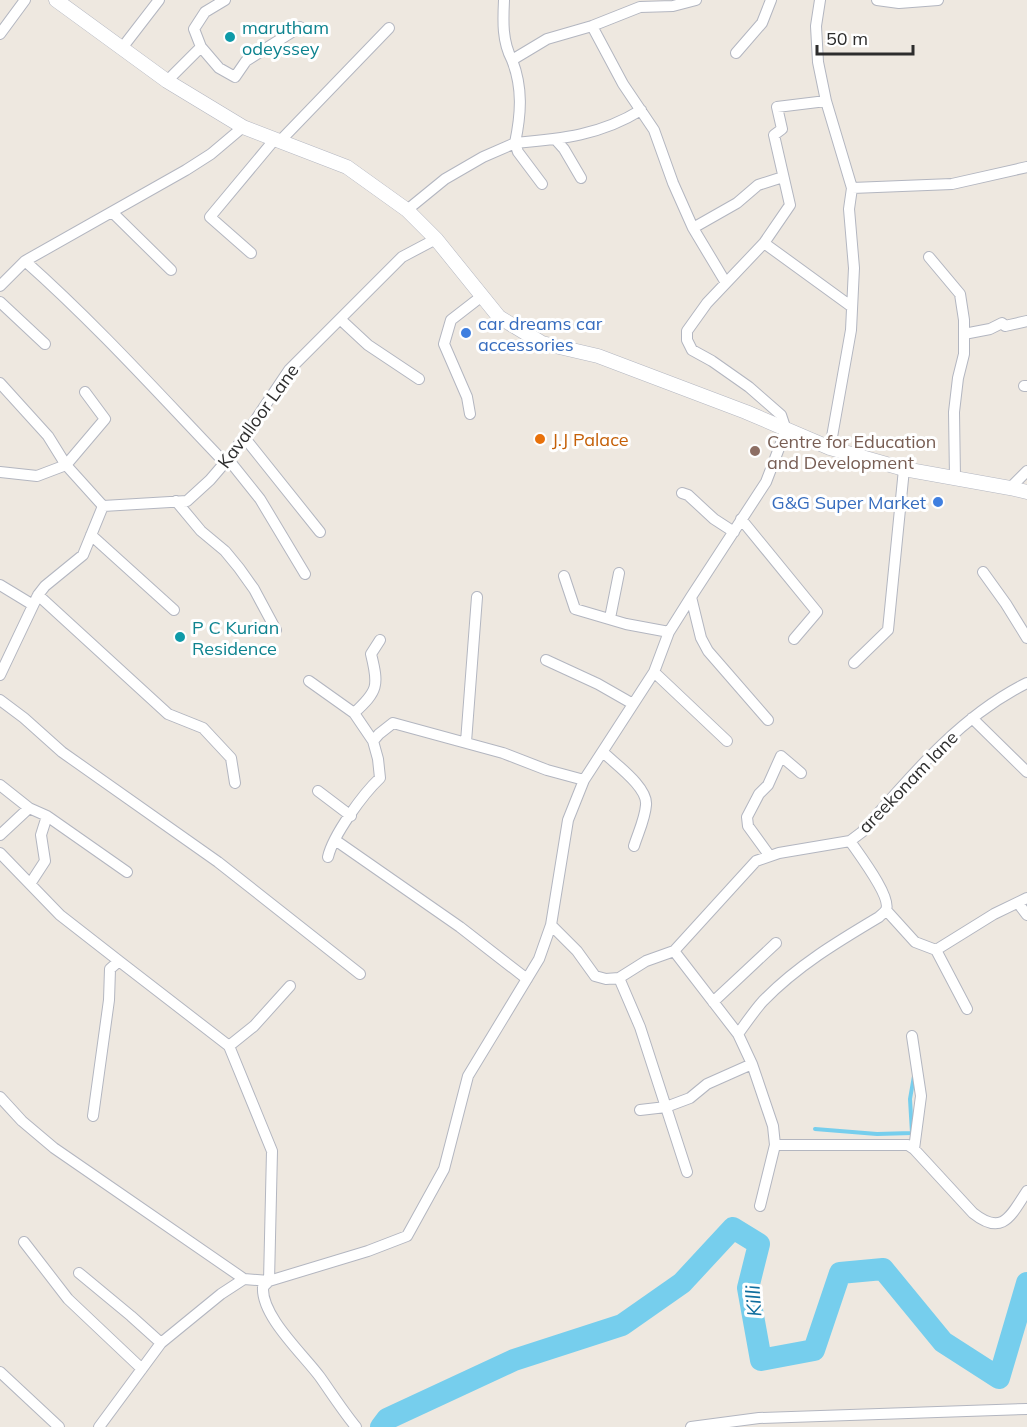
<svg xmlns="http://www.w3.org/2000/svg" width="1027" height="1427" font-family="Mulish,sans-serif">
	<rect width="100%" height="100%" fill="#eee8e0"/>
	<g fill="none" stroke-linecap="round" stroke-linejoin="round">
		<path stroke="#76ceed" stroke-width="4" d="M 815,1129 L 877,1134 L 912,1133 L 910,1099 L 914,1076"/>
		<path stroke="#76ceed" stroke-width="22" d="M 381,1427 L 387,1419 L 514,1360 L 622,1325 L 682,1283 L 733,1228 L 759,1244 L 748,1288 L 761,1360 L 814,1350 L 840,1273 L 883,1269 L 943,1342 L 999,1378 L 1027,1283"/>
		<defs>
			<path id="street" d="M 504,0 C 503,21 502,41 512,60
				M 820,0 L 816,26 L 818,62 L 826,101 L 852,188 L 849,209 L 854,268 L 851,330 L 830,448
				M 877,0 L 899,3 L 938,0
				M 0,34 L 25,0
				M 201,47 L 219,68 L 235,77 L 246,61 L 300,27
				M 122,48 L 159,0
				M 736,53 L 762,23 L 771,0
				M 167,81 L 201,47 L 194,29 L 205,12 L 225,0
				M 555,139 L 564,149 L 581,178
				M 280,141 L 389,28
				M 542,184 L 518,152 L 515,143 C 562,139 601,135 641,110
				M 852,188 L 952,184 L 1027,167
				M 407,210 L 445,179 L 483,157 L 515,143 C 521,114 523,88 512,60 L 547,39 L 592,26 L 640,7 L 673,6 L 696,0
				M 113,213 L 171,270
				M 693,228 L 737,203 L 758,185 L 783,177
				M 764,243 L 790,205 L 774,135 L 782,129 L 777,107 L 826,101
				M 251,253 L 210,217 L 275,139
				M 929,257 L 960,294 L 964,320 L 964,354 L 958,378 L 954,412 L 955,478
				M 25,261 C 96,324 159,394 224,462
				M 726,283 L 764,243 L 852,307
				M 0,286 L 25,261 L 186,170 L 211,154 L 243,127
				M 0,302 L 45,344
				M 340,319 L 368,345 L 419,379
				M 964,334 L 990,329 L 1002,323 L 1005,326 L 1027,321
				M 0,383 L 48,436 L 66,465 L 103,506
				M 1024,386 L 1027,386
				M 470,414 L 467,397 L 444,344 L 451,320 L 482,296
				M 244,437 L 320,532
				M 228,459 L 260,499 L 305,574
				M 0,472 L 37,476 L 66,465 L 105,419 L 85,392
				M 1010,488 L 1027,471
				M 682,493 L 688,495 L 714,519 L 734,532
				M 176,501 L 201,531 L 225,551 L 239,568 L 254,589 L 276,630
				M 741,519 L 817,612 L 794,639
				M 91,535 L 174,610
				M 983,572 L 1006,604 L 1027,638
				M 564,576 L 575,609 L 626,624 L 669,632
				M 0,585 L 33,605
				M 38,595 L 168,714 L 203,728 L 231,758 L 235,783
				M 691,597 L 701,638 L 708,651 L 768,720
				M 610,618 L 619,573
				M 546,660 L 598,684 L 633,704
				M 854,663 L 888,630 L 904,469
				M 654,672 L 727,741
				M 0,675 L 38,595 L 45,586 L 83,555 L 103,506 L 187,501 L 210,480 L 228,459 L 244,437 L 289,370 L 402,257 L 436,239
				M 309,681 L 354,713 L 373,741
				M 0,700 L 24,718 L 62,752 L 218,862 L 360,974
				M 354,713 C 378,691 379,686 371,654 L 380,640
				M 972,718 L 1027,772
				M 466,742 L 477,597
				M 603,752 C 615,764 648,787 646,805 C 645,819 638,833 634,846
				M 0,785 L 29,808 L 0,835
				M 318,791 L 351,816
				M 29,808 L 47,816 L 127,872
				M 335,840 L 460,927 L 527,979
				M 0,853 L 60,915 L 119,961 L 110,969 L 109,1000 L 93,1116
				M 769,855 L 748,826 L 747,817 L 759,794 L 768,785 L 781,756 L 801,773
				M 328,857 C 333,835 363,794 380,778 L 378,759 L 373,741 L 379,734 L 393,723 L 503,753 L 547,770 L 584,780
				M 30,884 L 45,861 L 41,835 L 47,816
				M 1018,903 L 1027,915
				M 886,910 L 915,942 L 936,950 L 994,914 L 1027,898
				M 551,925 L 577,951 L 595,976 L 606,979 L 619,978 L 646,961 L 674,951 L 738,1034 L 752,1064 L 773,1126 L 775,1145 L 760,1206
				M 936,950 L 967,1009
				M 674,951 L 756,861 L 779,853 L 850,841 L 862,832 C 910,777 960,716 1027,683
				M 119,961 L 229,1046 L 272,1151 L 269,1281 L 263,1287 C 261,1316 303,1354 320,1377 C 332,1394 343,1411 356,1427
				M 619,978 L 640,1027 L 687,1172
				M 713,1002 L 776,943
				M 738,1034 C 746,1023 754,1011 763,1001 C 797,966 837,942 879,917 C 881,915 884,913 886,910 C 892,897 858,853 850,841
				M 912,1036 L 921,1096 L 914,1149
				M 229,1046 L 254,1026 L 290,986
				M 0,1097 L 22,1121 L 54,1148 L 244,1279
				M 640,1110 L 666,1107 L 690,1098 L 707,1084 L 752,1064
				M 775,1145 L 908,1145 L 914,1149 L 973,1213 C 1003,1237 1011,1215 1027,1191
				M 24,1242 L 68,1299 L 142,1369
				M 79,1273 L 131,1316 L 161,1343
				M 0,1372 L 59,1427
				M 99,1427 L 161,1343 L 221,1294 L 244,1279 L 269,1281 L 368,1251 L 407,1236 L 444,1169 L 468,1076 L 539,959 L 551,925 L 568,820 L 584,780 L 654,672 L 669,632 L 691,597 L 766,482 L 786,430 L 781,415 L 749,387 L 712,361 L 692,350 L 687,340 L 687,331 L 707,303 L 726,283 L 693,228 L 673,183 L 654,130 L 623,84 L 592,26
				M 691,1427 L 759,1418 L 1027,1409"/>
			<path id="secondary" d="M 56,0 L 167,81 L 243,127 L 347,167 L 407,210 L 436,239 L 499,317 L 542,343 L 598,356 L 746,412 L 830,448 L 904,469 L 1010,488 L 1027,492"/>
		</defs>
		<use href="#street" stroke="#b3b6c0" stroke-width="12"/>
		<use href="#secondary" stroke="#b3b6c0" stroke-width="15"/>
		<use href="#street" stroke="#fff" stroke-width="10"/>
		<use href="#secondary" stroke="#fff" stroke-width="14"/>
	</g>
	<g fill="#0f9aa8" stroke="#fff" stroke-width="2">
		<circle cx="230" cy="37" r="6"/>
		<circle cx="180" cy="637" r="6"/>
	</g>
	<g fill="#3f7fe0" stroke="#fff" stroke-width="2">
		<circle cx="466" cy="333" r="6"/>
		<circle cx="938" cy="502" r="6"/>
	</g>
	<circle fill="#e8710a" stroke="#fff" stroke-width="2" cx="540" cy="439" r="6"/>
	<circle fill="#8d6e63" stroke="#fff" stroke-width="2" cx="755" cy="451" r="6"/>
	<g text-anchor="middle" dominant-baseline="central" stroke-width="6" stroke-linejoin="round" paint-order="stroke">
		<g font-size="18" fill="#0d838f" stroke="#fff" text-anchor="start">
			<text x="242" y="27">marutham<tspan x="242" dy="21">odeyssey</tspan></text>
			<text x="192" y="627">P C Kurian<tspan x="192" dy="21">Residence</tspan></text>
		</g>
		<g font-size="18" fill="#366cbe" stroke="#fff" text-anchor="start">
			<text x="478" y="323">car dreams car<tspan x="478" dy="21">accessories</tspan></text>
			<text x="926" y="502" text-anchor="end">G&amp;G Super Market</text>
		</g>
		<g font-size="18" fill="#2d2d2d" stroke="#fff">
			<text transform="translate(258 416) rotate(-54)">Kavalloor Lane</text>
			<text transform="translate(908 782) rotate(-46)">areekonam lane</text>
		</g>
		<g font-size="18" fill="#c56008" stroke="#fff" text-anchor="start">
			<text x="552" y="439">J.J Palace</text>
		</g>
		<g font-size="18" fill="#785e54" stroke="#fff" text-anchor="start">
			<text x="767" y="441">Centre for Education<tspan x="767" dy="21">and Development</tspan></text>
		</g>
		<g font-size="20" font-style="italic" fill="#106e9e" stroke="#fff">
			<text transform="translate(753 1301) rotate(-94)">Killi</text>
		</g>
	</g>
	<path d="M817 45v9h96v-9" fill="none" stroke="#2d2d2d" stroke-width="3"/>
	<text x="826" y="45" font-size="18" fill="#2d2d2d" stroke="#ffffff" stroke-width="4.5" paint-order="stroke">50 m</text>
</svg>
